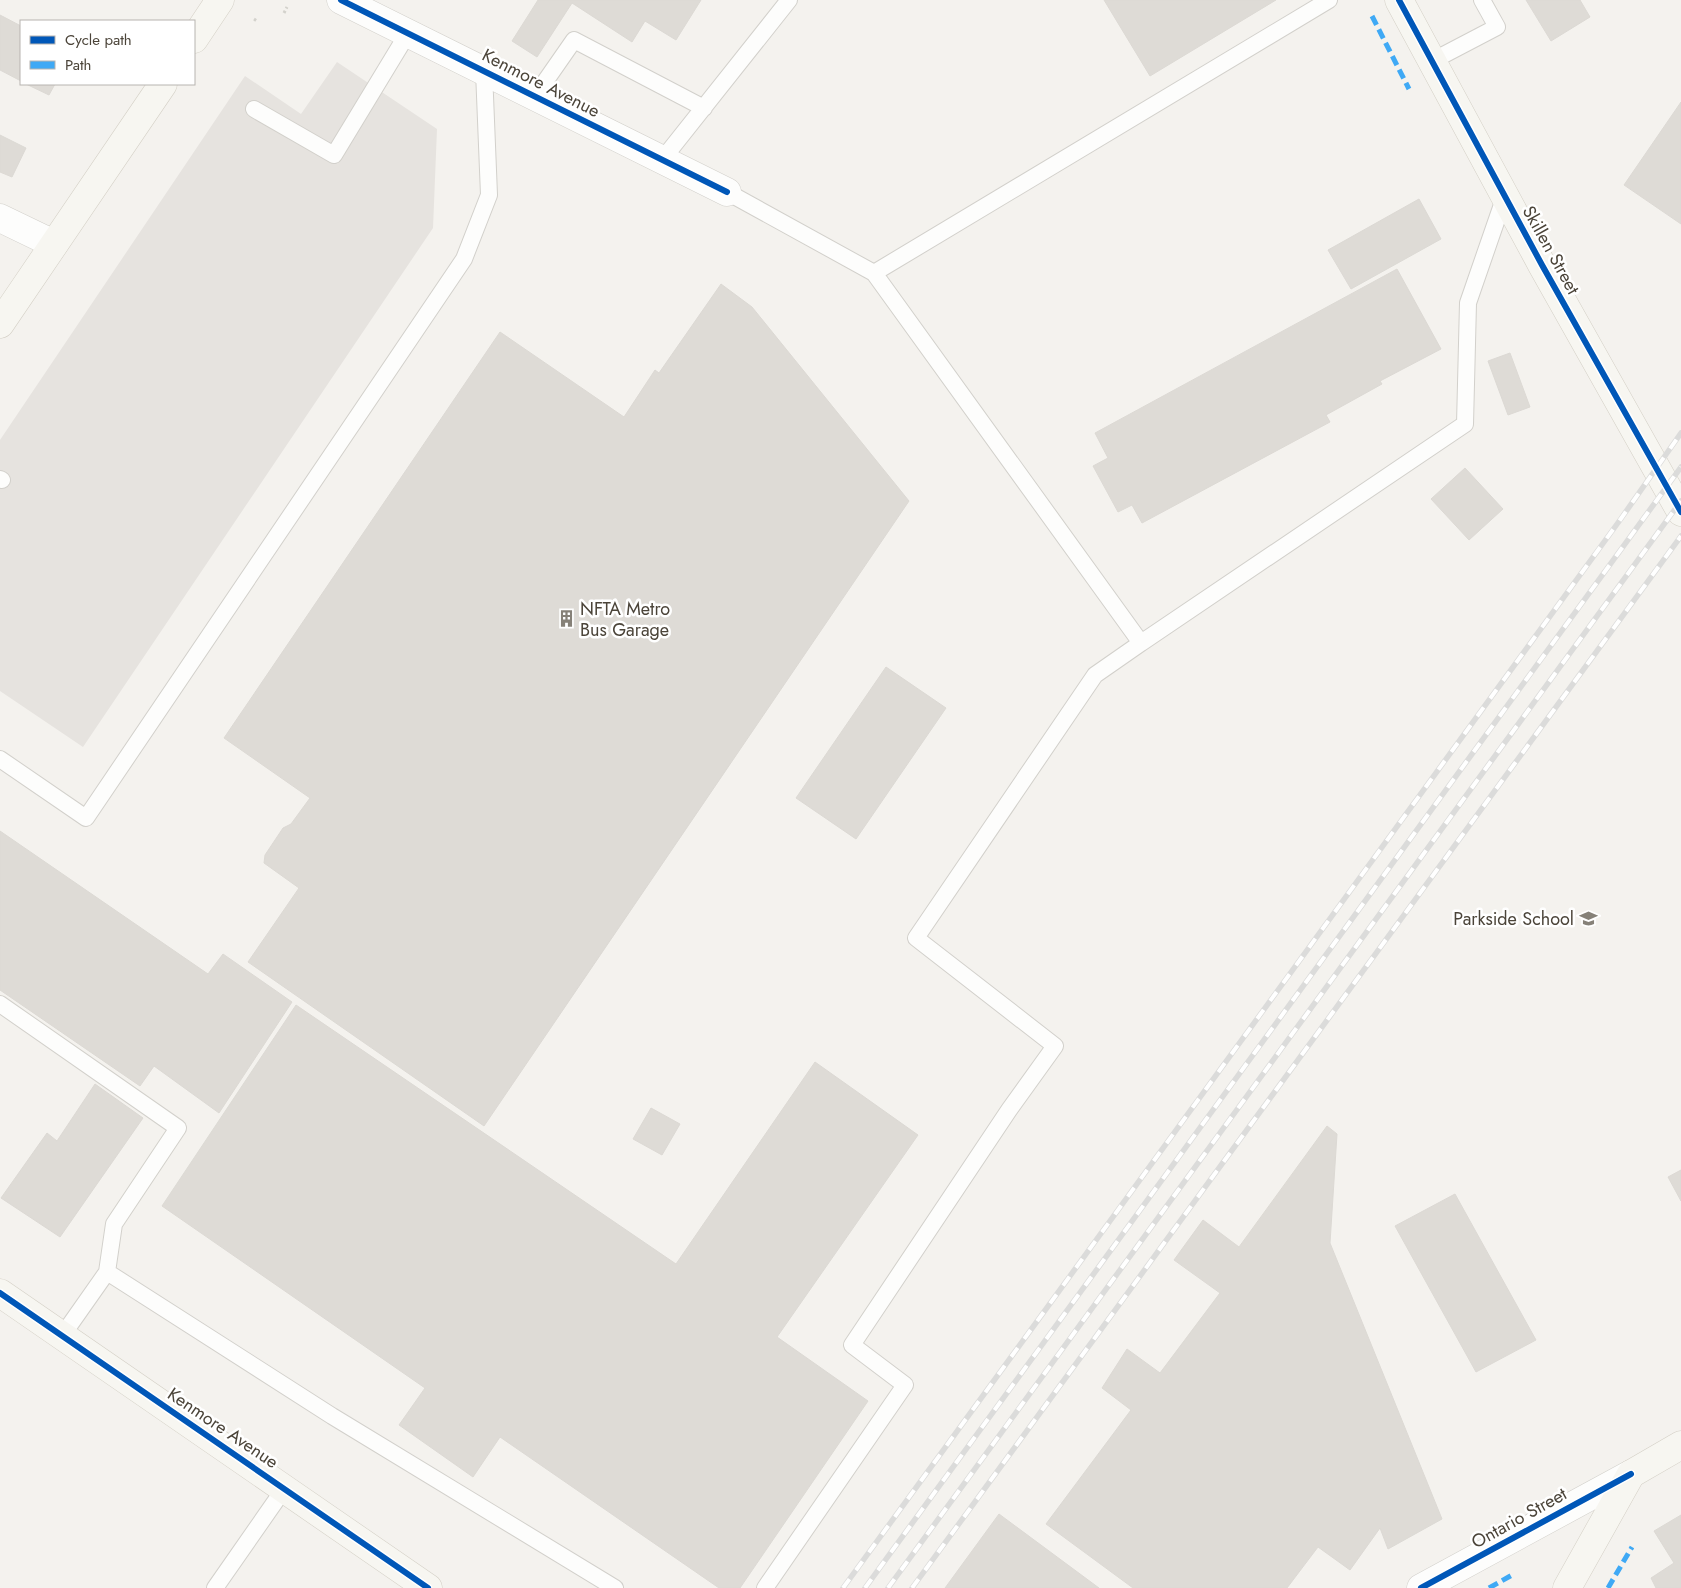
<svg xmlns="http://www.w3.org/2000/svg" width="1681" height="1588" font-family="Jost,sans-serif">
	<rect width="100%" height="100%" fill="#f4f2ee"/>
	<path fill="#e6e3df" d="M 337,62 L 437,129 L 433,228 L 83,747 L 0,691 L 0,440 L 245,76 L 301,114 Z"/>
	<path fill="#dedbd6" stroke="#dcd9d4" d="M 538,0 L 701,0 L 676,40 L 645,21 L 632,42 L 572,3 L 537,57 L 512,41 Z
		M 1104,0 L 1276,0 L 1150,76 Z
		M 1526,0 L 1580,0 L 1590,17 L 1551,41 Z
		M 0,15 L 21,26 L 21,81 L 0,70 Z
		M 26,84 L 55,84 L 49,95 Z
		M 1681,102 L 1681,224 L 1624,185 Z
		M 0,135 L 26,148 L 12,177 L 0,172 Z
		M 1419,199 L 1441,239 L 1351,289 L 1328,250 Z
		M 1397,269 L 1441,349 L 1380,381 L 1382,384 L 1326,415 L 1330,422 L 1142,523 L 1132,505 L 1118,512 L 1093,466 L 1108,458 L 1095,433 Z
		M 721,284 L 752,307 L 909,501 L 484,1126 L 248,962 L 299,888 L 264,863 L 265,855 L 283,828 L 291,824 L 310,798 L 224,738 L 500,332 L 624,417 L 655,370 L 659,373 Z
		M 1510,353 L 1530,407 L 1508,415 L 1488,361 Z
		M 1465,468 L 1503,509 L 1469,540 L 1431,499 Z
		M 886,667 L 946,708 L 856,839 L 796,798 Z
		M 0,831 L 208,974 L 223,954 L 292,1002 L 219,1113 L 154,1066 L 140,1086 L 0,990 Z
		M 296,1005 L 676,1264 L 815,1062 L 918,1135 L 777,1337 L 868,1401 L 740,1588 L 719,1588 L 500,1437 L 473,1477 L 399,1425 L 425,1388 L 162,1206 Z
		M 95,1084 L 143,1118 L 60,1237 L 1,1198 L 47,1133 L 57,1141 Z
		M 651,1108 L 680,1124 L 662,1155 L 633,1139 Z
		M 1327,1126 L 1337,1134 L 1330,1243 L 1442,1519 L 1388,1549 L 1380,1528 L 1350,1570 L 1318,1547 L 1287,1588 L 1133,1588 L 1046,1524 L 1131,1410 L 1102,1388 L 1127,1349 L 1160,1373 L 1220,1293 L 1174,1260 L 1203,1220 L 1239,1247 Z
		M 1681,1170 L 1681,1201 L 1668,1177 Z
		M 1455,1194 L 1536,1340 L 1476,1372 L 1395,1226 Z
		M 999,1514 L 1099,1588 L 945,1588 Z
		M 1681,1515 L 1681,1588 L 1656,1588 L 1651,1578 L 1674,1563 L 1654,1531 Z"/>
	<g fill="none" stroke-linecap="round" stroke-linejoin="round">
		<defs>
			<path id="lane" d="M 1432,61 L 1497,27 L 1482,0
				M 535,96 L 574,40 L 704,108
				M 254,109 L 334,155 L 408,33
				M 662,160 L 789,0
				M 727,192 L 874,273 L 1141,643 L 1465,424 L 1468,303 L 1505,196
				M 874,273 L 1329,0
				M 0,479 L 2,480
				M 0,759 L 86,818 L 464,259 L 489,195 L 484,71
				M 0,1004 L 178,1128 L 114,1224 L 107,1272
				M 62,1336 L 107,1272 L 332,1416 L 615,1588
				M 215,1588 L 284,1489
				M 765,1588 L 905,1385 L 852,1345 L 1009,1110 L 1055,1046 L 916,938 L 1095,675 L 1141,643"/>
			<path id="street" d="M 341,0 L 727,192
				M 0,218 L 54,244
				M 1421,1588 L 1631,1474"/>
			<path id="secondary" d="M 1399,0 L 1542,265 L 1681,512
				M 194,39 L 220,0
				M 0,324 L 163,84
				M 0,1293 L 428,1588
				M 1567,1588 L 1631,1474 L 1681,1445"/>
		</defs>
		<use href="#lane" stroke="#d2d0cb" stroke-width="18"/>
		<use href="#street" stroke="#d2d0cb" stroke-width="29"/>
		<use href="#secondary" stroke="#d3cfc5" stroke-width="29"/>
		<path stroke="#d3d2cc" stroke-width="3" stroke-dasharray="2.5 2.5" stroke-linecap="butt" d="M 284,13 L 287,7
			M 254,19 L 257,21"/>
		<use href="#lane" stroke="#fdfdfc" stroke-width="16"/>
		<use href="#street" stroke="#fdfdfc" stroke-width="28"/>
		<use href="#secondary" stroke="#f7f6f1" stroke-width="28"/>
		<defs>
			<path id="rail" d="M 843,1588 L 1620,520 L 1681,433
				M 865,1588 L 1681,467
				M 888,1588 L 1681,501
				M 912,1588 L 1681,536"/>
		</defs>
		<use href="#rail" stroke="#dbdbda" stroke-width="5.5"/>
		<use href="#rail" stroke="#fff" stroke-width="4" stroke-dasharray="11" stroke-linecap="butt"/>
		<path stroke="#3fa9f5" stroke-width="5" stroke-dasharray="10 5" stroke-linecap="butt" d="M 1372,16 L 1409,89
			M 1489,1588 L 1512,1575
			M 1608,1588 L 1632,1547"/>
		<defs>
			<path id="cycleway" d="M 341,0 L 727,192
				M 1399,0 L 1542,265 L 1681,512
				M 0,1293 L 428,1588
				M 1421,1588 L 1631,1474"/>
		</defs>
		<use href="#cycleway" stroke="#fff" stroke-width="9"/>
		<use href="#cycleway" stroke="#0057b8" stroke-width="6"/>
	</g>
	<defs>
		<symbol id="building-bare" viewBox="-9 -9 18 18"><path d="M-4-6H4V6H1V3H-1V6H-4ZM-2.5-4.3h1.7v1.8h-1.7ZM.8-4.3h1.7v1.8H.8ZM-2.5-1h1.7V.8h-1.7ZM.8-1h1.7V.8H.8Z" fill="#868178" stroke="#fff" stroke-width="2.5" paint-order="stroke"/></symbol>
		<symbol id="school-bare" viewBox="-9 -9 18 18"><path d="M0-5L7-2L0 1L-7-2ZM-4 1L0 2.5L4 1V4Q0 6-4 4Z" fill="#868178" stroke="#fff" stroke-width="2.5" paint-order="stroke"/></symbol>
	</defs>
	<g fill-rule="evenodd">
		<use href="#building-bare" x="554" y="606" width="25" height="25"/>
		<use href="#school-bare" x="1576" y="906" width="25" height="25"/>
	</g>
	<g text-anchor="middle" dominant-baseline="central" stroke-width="5" stroke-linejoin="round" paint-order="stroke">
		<g font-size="18" fill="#4b4439" stroke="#fff">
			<text transform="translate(541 83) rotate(27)">Kenmore Avenue</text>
			<text transform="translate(1551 250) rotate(61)">Skillen Street</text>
			<text transform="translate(223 1428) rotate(34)">Kenmore Avenue</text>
			<text transform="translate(1519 1518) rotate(-29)">Ontario Street</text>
		</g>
		<g font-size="18" fill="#4b4439" stroke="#fff" text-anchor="start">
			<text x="580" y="609">NFTA Metro<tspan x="580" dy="21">Bus Garage</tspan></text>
			<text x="1574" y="919" text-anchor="end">Parkside School</text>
		</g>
	</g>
	<rect x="20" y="20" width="175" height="65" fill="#ffffff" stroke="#b7b4b0"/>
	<rect x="30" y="36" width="25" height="8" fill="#0057b8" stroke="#b7b4b0"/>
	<text x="65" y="45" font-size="15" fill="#4b4439">Cycle path</text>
	<rect x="30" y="61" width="25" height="8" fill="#3fa9f5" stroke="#b7b4b0"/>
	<text x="65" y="70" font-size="15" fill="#4b4439">Path</text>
</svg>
